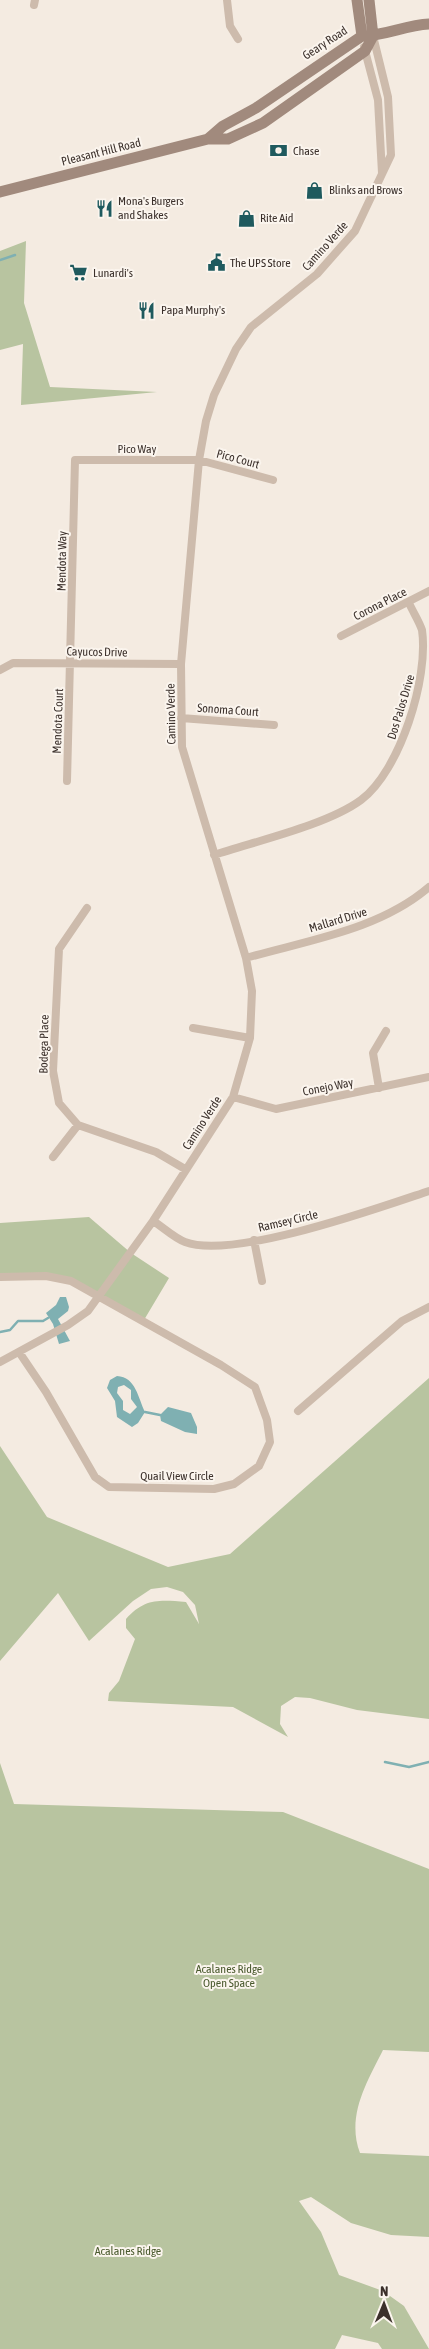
<svg xmlns="http://www.w3.org/2000/svg" width="429" height="2349" font-family="'Asap Condensed',sans-serif">
	<rect width="100%" height="100%" fill="#f4ebe1"/>
	<path fill="#b8c4a0" d="M 26,241 L 24,303 L 50,387 L 157,392 L 21,405 L 23,344 L 0,350 L 0,251 Z
		M 89,1217 L 131,1253 L 169,1278 L 144,1320 L 71,1281 L 0,1277 L 0,1223 Z
		M 429,1378 L 429,1719 L 357,1710 L 310,1698 L 295,1697 L 281,1706 L 280,1724 L 288,1737 L 233,1707 L 108,1701 L 109,1693 L 119,1681 L 135,1639 L 126,1628 L 126,1619 C 145,1598 159,1600 186,1602 L 199,1624 L 195,1605 L 183,1592 L 167,1587 L 151,1589 L 133,1601 L 89,1641 L 58,1593 L 0,1661 L 0,1446 L 47,1517 L 168,1567 L 230,1554 Z
		M 0,1763 L 14,1804 L 283,1812 L 429,1869 L 429,2052 L 383,2050 C 367,2082 346,2116 360,2153 L 429,2156 L 429,2237 L 391,2235 L 351,2223 L 311,2197 L 299,2201 L 321,2232 L 339,2275 L 383,2291 L 404,2306 L 429,2349 L 382,2349 L 378,2343 L 342,2335 L 335,2349 L 0,2349 Z"/>
	<path fill="#7fb0b2" fill-rule="evenodd" d="M 60,1297 L 66,1297 L 69,1307 L 68,1311 L 58,1319 L 70,1341 L 59,1344 L 53,1324 L 46,1313 L 56,1305 Z
		M 117,1376 C 136,1377 138,1398 145,1412 L 138,1423 L 132,1427 L 117,1417 L 115,1401 L 107,1388 L 110,1380 ZM 124,1385 L 131,1390 L 131,1399 L 137,1407 L 130,1414 L 123,1410 L 123,1401 L 117,1393 L 118,1387 Z
		M 168,1407 L 191,1413 L 197,1427 L 197,1434 L 185,1432 L 161,1421 L 160,1415 Z"/>
	<g fill="none" stroke-linecap="round" stroke-linejoin="round">
		<path stroke="#7fb0b2" stroke-width="2.5" d="M 0,260 L 15,255
			M 0,1332 L 10,1330 L 18,1321 L 43,1321 L 48,1318
			M 145,1412 L 160,1415
			M 385,1762 L 409,1767 L 429,1762"/>
		<path stroke="#cdbbac" stroke-width="8" d="M 227,0 L 230,26 L 238,39
			M 34,5 L 35,0
			M 364,47 L 378,100 L 382,173
			M 341,636 L 429,591
			M 0,670 L 13,663 L 181,664
			M 181,718 L 274,725
			M 67,781 L 75,460 L 199,460 L 273,480
			M 214,855 C 256,841 327,825 361,800 C 400,771 429,678 422,630 C 419,621 413,612 409,603
			M 87,908 L 59,949 L 53,1071 L 59,1103 L 78,1125 L 156,1152 L 185,1169
			M 246,958 C 308,940 379,930 429,887
			M 193,1028 L 250,1038
			M 379,1088 L 373,1053 L 386,1031
			M 233,1097 L 276,1109 L 429,1077
			M 53,1157 L 78,1125
			M 153,1221 C 163,1227 174,1238 185,1242 C 233,1260 378,1208 429,1191
			M 254,1240 L 262,1281
			M 0,1277 L 46,1276 L 71,1281 L 221,1365 L 255,1387 L 267,1420 L 270,1442 L 259,1466 L 234,1484 L 214,1489 L 109,1487 L 95,1477 L 46,1392 L 19,1352
			M 0,1362 L 68,1325 L 88,1311 L 153,1221 L 233,1097 L 250,1038 L 252,991 L 246,958 L 182,747 L 181,664 L 199,460 L 206,421 L 214,395 L 236,349 L 251,327 L 317,274 L 355,231 L 391,155 L 388,97 L 373,36
			M 298,1411 L 402,1321 L 429,1307"/>
		<path stroke="#a18a7d" stroke-width="11" d="M 357,0 L 362,36
			M 369,0 L 373,36
			M 208,139 L 223,126 L 256,108 L 362,36 C 384,36 406,25 429,24
			M 0,192 L 208,139 L 228,139 L 263,123 L 365,51 L 373,36"/>
	</g>
	<defs>
		<symbol id="bank-bare" viewBox="-9 -9 18 18"><path d="M-6-4H6V4H-6ZM0-2.3a2.3 2.3 0 1 0 0 4.6a2.3 2.3 0 1 0 0-4.6Z" fill="#1f5a5e" stroke="#fbf5ee" stroke-width="2.5" paint-order="stroke"/></symbol>
		<symbol id="shop-bare" viewBox="-9 -9 18 18"><path d="M-5-2.5h2.3a2.7 3.5 0 0 1 5.4 0H5L5.5 6h-11ZM-1.5-2.5h3a1.5 2.3 0 0 0-3 0Z" fill="#1f5a5e" stroke="#fbf5ee" stroke-width="2.5" paint-order="stroke"/></symbol>
		<symbol id="restaurant-bare" viewBox="-9 -9 18 18"><path d="M-5-6h1v4h1v-4h1v4h1v-4h1v5L-1.5 .5V6h-2V.5L-5-1ZM5-6V6H3V1.5H1.5Q1.5-4 5-6Z" fill="#1f5a5e" stroke="#fbf5ee" stroke-width="2.5" paint-order="stroke"/></symbol>
		<symbol id="civic-bare" viewBox="-9 -9 18 18"><path d="M-.6-6.5H3V-4.5H.6V-3L4-1V1h2V6H-6V1h2V-1L-.6-3ZM-1.2 2.5V6h2.4V2.5Z" fill="#1f5a5e" stroke="#fbf5ee" stroke-width="2.5" paint-order="stroke"/></symbol>
		<symbol id="supermarket-bare" viewBox="-9 -9 18 18"><path d="M-6-5.5h2.5l.6 2H6L4.5 2H-2.5L-4.4-4H-6ZM-1.5 3.2a1.3 1.3 0 1 0 .1 0ZM3 3.2a1.3 1.3 0 1 0 .1 0Z" fill="#1f5a5e" stroke="#fbf5ee" stroke-width="2.5" paint-order="stroke"/></symbol>
	</defs>
	<g fill-rule="evenodd">
		<use href="#bank-bare" x="266" y="138" width="25" height="25"/>
		<use href="#shop-bare" x="302" y="178" width="25" height="25"/>
		<use href="#restaurant-bare" x="92" y="196" width="25" height="25"/>
		<use href="#shop-bare" x="234" y="206" width="25" height="25"/>
		<use href="#civic-bare" x="204" y="250" width="25" height="25"/>
		<use href="#supermarket-bare" x="66" y="260" width="25" height="25"/>
		<use href="#restaurant-bare" x="134" y="298" width="25" height="25"/>
	</g>
	<g text-anchor="middle" dominant-baseline="central" stroke-width="4" stroke-linejoin="round" paint-order="stroke">
		<g font-size="12" fill="#3b302b" stroke="#fbf5ee">
			<text transform="translate(325 43) rotate(-33)">Geary Road</text>
			<text transform="translate(101 152) rotate(-14)">Pleasant Hill Road</text>
			<text transform="translate(325 246) rotate(-48)">Camino Verde</text>
			<text x="137" y="449">Pico Way</text>
			<text transform="translate(238 459) rotate(15)">Pico Court</text>
			<text transform="translate(62 561) rotate(-89)">Mendota Way</text>
			<text transform="translate(380 604) rotate(-27)">Corona Place</text>
			<text transform="translate(97 652) rotate(1)">Cayucos Drive</text>
			<text transform="translate(401 707) rotate(-73)">Dos Palos Drive</text>
			<text transform="translate(228 710) rotate(4)">Sonoma Court</text>
			<text transform="translate(171 714) rotate(-91)">Camino Verde</text>
			<text transform="translate(58 721) rotate(-88)">Mendota Court</text>
			<text transform="translate(338 920) rotate(-17)">Mallard Drive</text>
			<text transform="translate(44 1044) rotate(-89)">Bodega Place</text>
			<text transform="translate(328 1087) rotate(-11)">Conejo Way</text>
			<text transform="translate(202 1123) rotate(-57)">Camino Verde</text>
			<text transform="translate(288 1221) rotate(-13)">Ramsey Circle</text>
			<text x="177" y="1476">Quail View Circle</text>
		</g>
		<g font-size="12" fill="#3b302b" stroke="#fbf5ee" text-anchor="start">
			<text x="293" y="151">Chase</text>
			<text x="329" y="190">Blinks and Brows</text>
			<text x="118" y="201">Mona's Burgers<tspan x="118" dy="14">and Shakes</tspan></text>
			<text x="260" y="218">Rite Aid</text>
			<text x="230" y="263">The UPS Store</text>
			<text x="93" y="273">Lunardi's</text>
			<text x="161" y="310">Papa Murphy's</text>
		</g>
		<g font-size="12" fill="#4a5a2e" stroke="#fbf5ee">
			<text x="229" y="1969">Acalanes Ridge<tspan x="229" dy="14">Open Space</tspan></text>
			<text x="128" y="2251">Acalanes Ridge</text>
		</g>
	</g>
	<g transform="translate(384 2304) rotate(1)" stroke="#fbf5ee" stroke-width="4" paint-order="stroke">
	<path d="M0-4L9 19L0 12L-9 19Z" fill="#3b302b"/>
	<text y="-8" font-size="14" font-weight="bold" text-anchor="middle" fill="#3b302b">N</text>
	</g>
</svg>
